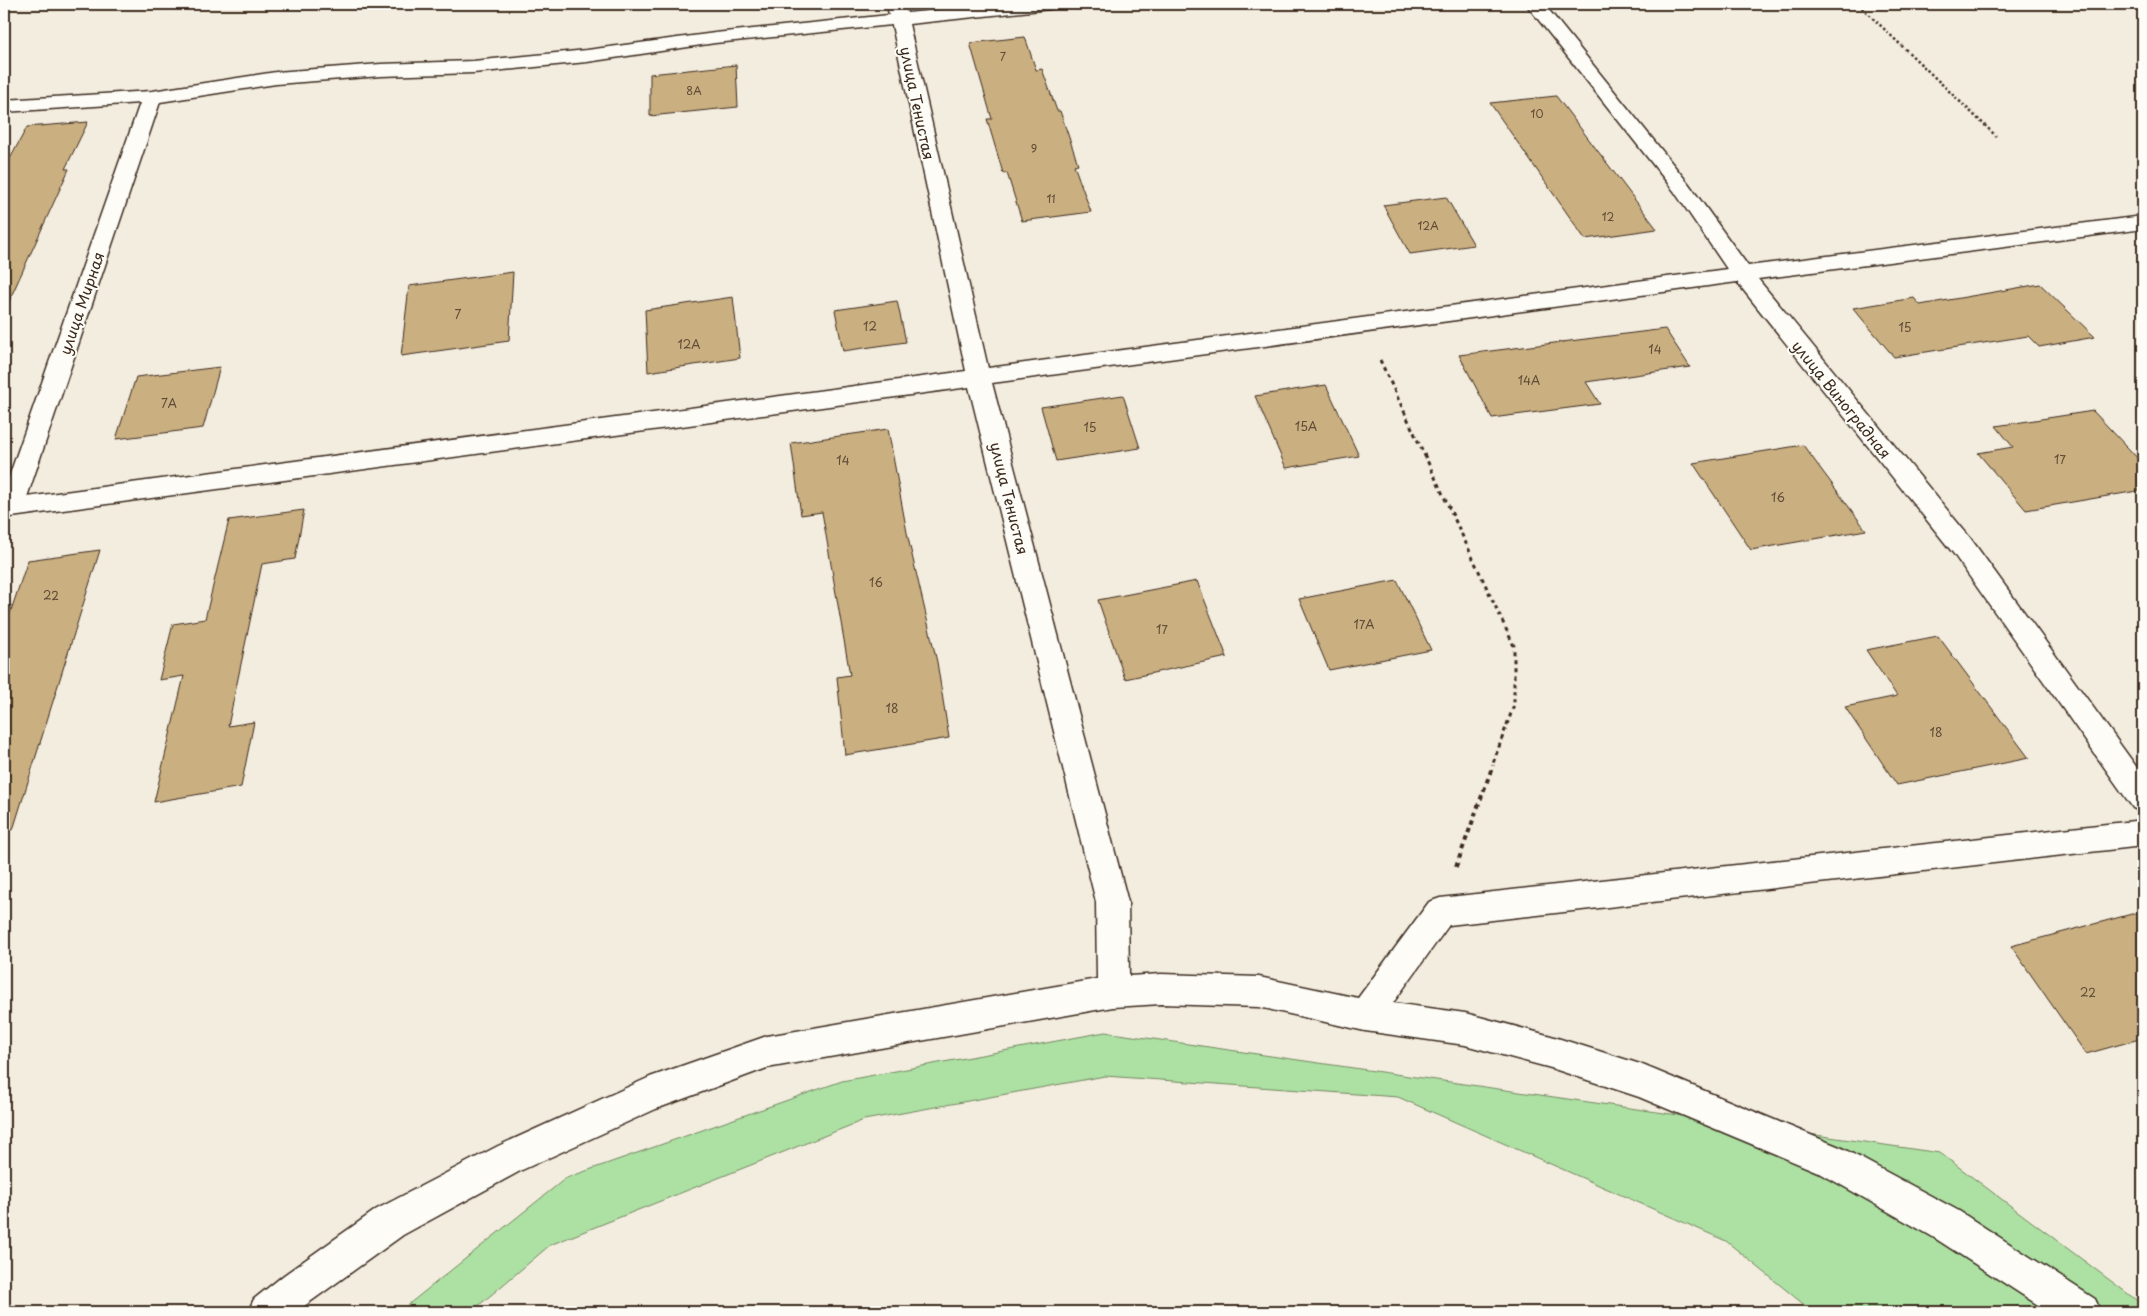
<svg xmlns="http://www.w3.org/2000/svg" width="2147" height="1316" font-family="'Playpen Sans',sans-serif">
	<rect width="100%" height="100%" fill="#f3eddf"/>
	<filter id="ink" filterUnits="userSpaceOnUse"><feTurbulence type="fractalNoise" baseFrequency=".02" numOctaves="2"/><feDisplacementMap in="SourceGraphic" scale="10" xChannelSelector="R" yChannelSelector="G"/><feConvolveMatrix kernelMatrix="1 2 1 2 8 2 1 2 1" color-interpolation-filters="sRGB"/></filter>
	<g filter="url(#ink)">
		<path fill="#ace1a3" stroke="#748660" d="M 1105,1032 L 1940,1153 L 2143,1305 L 2143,1312 L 1813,1312 L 1726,1241 L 1398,1097 L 1105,1076 L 864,1120 L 550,1245 L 471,1312 L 399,1312 L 566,1178 L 842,1081 Z"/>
		<path fill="#caaf80" stroke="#3b2a1e" d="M 1025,37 L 1036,70 L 1042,69 L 1057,111 L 1060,111 L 1078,164 L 1074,165 L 1091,212 L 1022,221 L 1007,173 L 1003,173 L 987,119 L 992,119 L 970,43 Z
			M 736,65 L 738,107 L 650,116 L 650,74 Z
			M 1556,96 L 1657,229 L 1585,239 L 1490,103 Z
			M 88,122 L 65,169 L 69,169 L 4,312 L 4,170 L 27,127 Z
			M 1446,197 L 1474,245 L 1410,254 L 1383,205 Z
			M 513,272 L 509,341 L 401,356 L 409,286 Z
			M 2040,284 L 2095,337 L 2039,347 L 2028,336 L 1894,357 L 1853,308 L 1914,298 L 1920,305 Z
			M 733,297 L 740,358 L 648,372 L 645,310 Z
			M 897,301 L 906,342 L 843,351 L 835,310 Z
			M 1665,329 L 1690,367 L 1586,382 L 1600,404 L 1492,418 L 1459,355 Z
			M 220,367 L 203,428 L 116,439 L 136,377 Z
			M 1326,385 L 1359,456 L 1286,468 L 1255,396 Z
			M 1123,395 L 1140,448 L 1056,461 L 1041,407 Z
			M 2093,411 L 2143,464 L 2143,490 L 2026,510 L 1978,453 L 2013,447 L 1996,426 Z
			M 888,429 L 908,538 L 937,662 L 949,738 L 845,755 L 837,677 L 850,675 L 822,512 L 801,515 L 791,443 Z
			M 1803,445 L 1866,530 L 1751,550 L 1693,463 Z
			M 304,510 L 295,559 L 262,564 L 228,726 L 254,722 L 241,787 L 154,802 L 184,676 L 159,680 L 173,624 L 205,619 L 229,520 Z
			M 100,550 L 13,830 L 4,829 L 4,631 L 28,560 Z
			M 1397,580 L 1431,650 L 1329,670 L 1299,599 Z
			M 1197,581 L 1227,657 L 1125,679 L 1098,600 Z
			M 1938,636 L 2029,758 L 1897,785 L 1845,707 L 1897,696 L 1866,650 Z
			M 2143,911 L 2143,1038 L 2086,1054 L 2011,946 Z"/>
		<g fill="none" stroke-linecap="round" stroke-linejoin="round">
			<defs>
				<path id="minor" d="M 887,4 L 905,4 L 907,13 L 1000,4 L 1059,4 L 1056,8 L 1050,9 L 909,24 L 988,368 L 1727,269 L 1674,191 L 1526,4 L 1544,4 L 1688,183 L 1748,266 L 2143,216 L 2143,229 L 1758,279 L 1971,539 L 2143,776 L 2143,812 L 2133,808 L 1953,553 L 1737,282 L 992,383 L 1128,902 L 1129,976 L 1161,974 L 1259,977 L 1358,998 L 1429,902 L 1440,898 L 2143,820 L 2143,846 L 1449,925 L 1393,1003 L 1465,1013 L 1551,1036 L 1640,1064 L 1842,1148 L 1959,1211 L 2095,1299 L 2101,1312 L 2049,1312 L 1933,1237 L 1818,1172 L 1639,1097 L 1551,1068 L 1465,1045 L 1365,1031 L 1259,1007 L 1161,1004 L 1113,1007 L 767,1068 L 656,1109 L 522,1170 L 403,1235 L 296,1312 L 248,1312 L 254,1299 L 284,1275 L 377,1209 L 498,1146 L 650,1077 L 767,1036 L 1097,979 L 1096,902 L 969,387 L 4,518 L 4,491 L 140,103 L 4,112 L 4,100 L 152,91 L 276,72 L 381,64 L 473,61 L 587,50 L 715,33 L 889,15 ZM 892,25 L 966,371 L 27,497 L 160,102 L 276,84 L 381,76 L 473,73 L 587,62 L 715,43 Z"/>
			</defs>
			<use href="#minor" stroke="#3b2a1e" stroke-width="3"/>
			<path stroke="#3b2a1e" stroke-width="2.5" stroke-dasharray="2.5 2.5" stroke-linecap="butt" d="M 1858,4 L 1996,136"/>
			<path stroke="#3b2a1e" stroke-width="3" stroke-dasharray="4 4" stroke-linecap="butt" d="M 1380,360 L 1514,646 L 1514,705 L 1492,766"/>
			<path stroke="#3b2a1e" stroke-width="4" stroke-dasharray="4.5 4.5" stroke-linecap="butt" d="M 1456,867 L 1493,765"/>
			<use href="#minor" fill="#fdfcf7" fill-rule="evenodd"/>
		</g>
	</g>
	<g text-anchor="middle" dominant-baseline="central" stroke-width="4" stroke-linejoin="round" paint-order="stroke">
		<g font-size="11" fill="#5f4b36">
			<text x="1003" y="56">7</text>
			<text x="694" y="90">8А</text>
			<text x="1537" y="113">10</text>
			<text x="1034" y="148">9</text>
			<text x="1051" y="198">11</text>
			<text x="1608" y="216">12</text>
			<text x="1428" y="225">12А</text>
		</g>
		<g font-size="12" fill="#5f4b36">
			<text x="458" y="314">7</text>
			<text x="870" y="326">12</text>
			<text x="1905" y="327">15</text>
			<text x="689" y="344">12А</text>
			<text x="1655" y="349">14</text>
			<text x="1529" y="380">14А</text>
			<text x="169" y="403">7А</text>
			<text x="1306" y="426">15А</text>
			<text x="1090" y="427">15</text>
			<text x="2060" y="459">17</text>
			<text x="843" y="460">14</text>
			<text x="1778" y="497">16</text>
			<text x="876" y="582">16</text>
			<text x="51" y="595">22</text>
			<text x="1364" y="624">17А</text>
			<text x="1162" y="629">17</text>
			<text x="892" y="708">18</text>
			<text x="1936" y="732">18</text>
			<text x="2088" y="992">22</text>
		</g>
		<g font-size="15" fill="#3b2a1e" stroke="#fdfcf7">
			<text transform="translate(918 103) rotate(78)">улица Тенистая</text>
			<text transform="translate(81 303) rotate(-71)">улица Мирная</text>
			<text transform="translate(1842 399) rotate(51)">улица Виноградная</text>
			<text transform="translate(1010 498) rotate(76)">улица Тенистая</text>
		</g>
	</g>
	<rect width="2147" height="1316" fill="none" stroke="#fdfcf7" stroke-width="20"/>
	<rect x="10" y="10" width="2127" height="1296" fill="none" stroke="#3b2a1e" stroke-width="2" filter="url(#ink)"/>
</svg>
